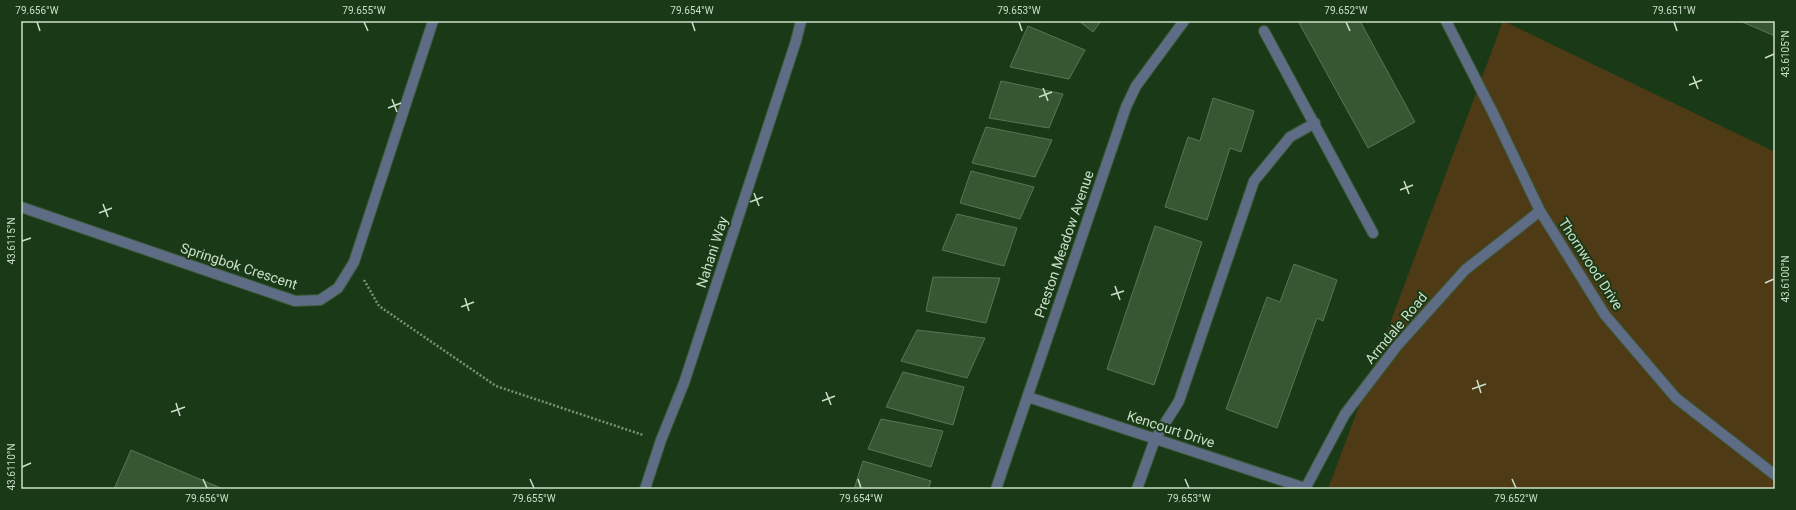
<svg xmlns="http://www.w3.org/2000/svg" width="1796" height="510" font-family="Roboto,sans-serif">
	<rect width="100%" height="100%" fill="#1a3a17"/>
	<path fill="#4e3b16" d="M 1503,21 L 1775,152 L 1775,489 L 1328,489 Z"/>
	<path fill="#365732" stroke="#557852" d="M 1079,21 L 1101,21 L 1093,32 Z
		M 1298,21 L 1360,21 L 1415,122 L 1368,148 Z
		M 1740,21 L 1775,21 L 1775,36 Z
		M 1028,26 L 1085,50 L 1069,79 L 1010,67 Z
		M 1001,81 L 1063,94 L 1049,128 L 989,118 Z
		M 1213,98 L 1254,111 L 1241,152 L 1230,148 L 1207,220 L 1165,207 L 1188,137 L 1200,141 Z
		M 986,127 L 1052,140 L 1035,177 L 972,163 Z
		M 971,171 L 1034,187 L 1020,219 L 960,203 Z
		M 957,214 L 1017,228 L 1004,266 L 942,250 Z
		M 1155,226 L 1202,242 L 1154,385 L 1107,369 Z
		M 1294,264 L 1337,280 L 1323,321 L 1317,318 L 1277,428 L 1226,409 L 1267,297 L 1280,302 Z
		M 933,277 L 1000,278 L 986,323 L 926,311 Z
		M 917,330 L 985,338 L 967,378 L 901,361 Z
		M 903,372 L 964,387 L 953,425 L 886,407 Z
		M 881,419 L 943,431 L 931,467 L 868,449 Z
		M 131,450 L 223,489 L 114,489 Z
		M 863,461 L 931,481 L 928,489 L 854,489 Z"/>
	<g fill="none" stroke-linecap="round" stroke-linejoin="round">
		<defs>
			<path id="minor" d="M 1446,21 L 1494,115 L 1540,211 L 1605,315 L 1676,398 L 1775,475
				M 1264,31 L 1373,233
				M 21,207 L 295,301 L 320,300 L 338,288 L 354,262 L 433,21
				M 1028,397 L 1305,488
				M 645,489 L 661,440 L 684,383 L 796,41 L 801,21
				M 996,489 L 1126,107 L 1136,86 L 1184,21
				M 1137,489 L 1155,439 L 1179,401 L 1254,181 L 1290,137 L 1315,123
				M 1305,489 L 1345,414 L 1397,346 L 1465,270 L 1540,211"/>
		</defs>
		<use href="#minor" stroke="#3a5837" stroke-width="12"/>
		<path stroke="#7a9377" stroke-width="2.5" stroke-dasharray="2 2" stroke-linecap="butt" d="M 364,280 L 379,306 L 496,386 L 643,435"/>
		<use href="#minor" stroke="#5f6c85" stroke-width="10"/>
	</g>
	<path fill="none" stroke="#ccdfca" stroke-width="1.5" d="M 37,22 L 40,31M 364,22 L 368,31M 692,22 L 695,31M 1019,22 L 1022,31M 1346,22 L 1350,31M 1674,22 L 1677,31M 1765,58 L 1774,54M 1693,76 L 1698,89M 1689,85 L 1702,80M 1043,88 L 1048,101M 1039,97 L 1052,92M 392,99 L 397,112M 388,108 L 401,103M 1404,181 L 1409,194M 1400,190 L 1413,185M 754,193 L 759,206M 750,202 L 763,197M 103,204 L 108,217M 99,213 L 112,208M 22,241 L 31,238M 1765,283 L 1774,279M 1115,286 L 1120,300M 1111,295 L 1124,291M 465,298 L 469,311M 461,307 L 474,302M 1477,380 L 1481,393M 1472,389 L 1486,384M 826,392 L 831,405M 822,401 L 835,396M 176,403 L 180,416M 171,412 L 185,407M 22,467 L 31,463M 203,479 L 207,488M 530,479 L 534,488M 858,479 L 861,488M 1185,479 L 1189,488M 1512,479 L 1516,488"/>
	<g text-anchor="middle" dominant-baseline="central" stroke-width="4" stroke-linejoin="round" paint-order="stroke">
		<g font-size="14" fill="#ccdfca" stroke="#1a3a17">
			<text transform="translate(1064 244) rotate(-71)">Preston Meadow Avenue</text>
			<text transform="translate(712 252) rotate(-72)">Nahani Way</text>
			<text transform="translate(1591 264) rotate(57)">Thornwood Drive</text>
			<text transform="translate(239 266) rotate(18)">Springbok Crescent</text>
			<text transform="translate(1396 328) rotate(-50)">Armdale Road</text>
			<text transform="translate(1171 429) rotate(18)">Kencourt Drive</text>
		</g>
	</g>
	<rect width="1796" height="510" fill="none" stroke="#1a3a17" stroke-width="44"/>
	<rect x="22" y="22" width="1752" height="466" fill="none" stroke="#ccdfca" stroke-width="1.5"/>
	<g font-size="10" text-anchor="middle" fill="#ccdfca">
		<text x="37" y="14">79.656°W</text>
		<text x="364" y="14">79.655°W</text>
		<text x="692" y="14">79.654°W</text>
		<text x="1019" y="14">79.653°W</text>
		<text x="1346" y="14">79.652°W</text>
		<text x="1674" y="14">79.651°W</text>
		<text transform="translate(1785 54) rotate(-90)" y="4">43.6105°N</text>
		<text transform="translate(11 241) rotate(-90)" y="4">43.6115°N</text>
		<text transform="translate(1785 279) rotate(-90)" y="4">43.6100°N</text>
		<text transform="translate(11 467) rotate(-90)" y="4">43.6110°N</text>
		<text x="207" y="502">79.656°W</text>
		<text x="534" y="502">79.655°W</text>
		<text x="861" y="502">79.654°W</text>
		<text x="1189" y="502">79.653°W</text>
		<text x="1516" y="502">79.652°W</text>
	</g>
</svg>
